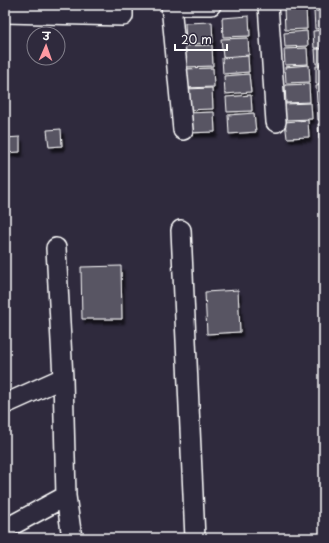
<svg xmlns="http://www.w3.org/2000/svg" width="329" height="543" font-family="'Playpen Sans','Playpen Sans Deva',sans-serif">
	<defs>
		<filter id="shadow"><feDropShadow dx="2.5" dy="4.5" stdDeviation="1" flood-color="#0009"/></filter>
	</defs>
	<rect width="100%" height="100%" fill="#2f2a3d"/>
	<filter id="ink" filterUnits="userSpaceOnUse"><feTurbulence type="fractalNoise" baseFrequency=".025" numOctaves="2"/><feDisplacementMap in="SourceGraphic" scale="8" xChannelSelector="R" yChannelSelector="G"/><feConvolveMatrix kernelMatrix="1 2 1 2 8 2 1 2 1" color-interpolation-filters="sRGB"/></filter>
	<g filter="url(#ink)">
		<path fill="#595564" stroke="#fff" filter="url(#shadow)" d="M 306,7 L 307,29 L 285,30 L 284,8 Z
			M 314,11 L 324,11 L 324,28 L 315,29 Z
			M 249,16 L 250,36 L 223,37 L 222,18 Z
			M 212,22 L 213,43 L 186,44 L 185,23 Z
			M 324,30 L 324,48 L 314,48 L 313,31 Z
			M 307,31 L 308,46 L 285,47 L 284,33 Z
			M 248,38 L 249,55 L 223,57 L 221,39 Z
			M 212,45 L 213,66 L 186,67 L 185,46 Z
			M 307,48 L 308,64 L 285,65 L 284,49 Z
			M 315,49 L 324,49 L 324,64 L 316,64 Z
			M 248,56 L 249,72 L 223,74 L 222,58 Z
			M 309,65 L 310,82 L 286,83 L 285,67 Z
			M 316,66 L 324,66 L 324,83 L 316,84 Z
			M 213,68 L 214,87 L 185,88 L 184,69 Z
			M 249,74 L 251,92 L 225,94 L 224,76 Z
			M 309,84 L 310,102 L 286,103 L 285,85 Z
			M 324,85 L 324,103 L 317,103 L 316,86 Z
			M 212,88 L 213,109 L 186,110 L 185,89 Z
			M 251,95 L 252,111 L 227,112 L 226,97 Z
			M 311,103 L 312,119 L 285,120 L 284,104 Z
			M 317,104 L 324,104 L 324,120 L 318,120 Z
			M 214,112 L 215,132 L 187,133 L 186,113 Z
			M 254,113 L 256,132 L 229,134 L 228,115 Z
			M 308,120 L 309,137 L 287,138 L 285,122 Z
			M 318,124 L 324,124 L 324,138 L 319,139 Z
			M 61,129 L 62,146 L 49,147 L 47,130 Z
			M 20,137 L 20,152 L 5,153 L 5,138 Z
			M 121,266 L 122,319 L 82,319 L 81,267 Z
			M 238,290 L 240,332 L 207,334 L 205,292 Z"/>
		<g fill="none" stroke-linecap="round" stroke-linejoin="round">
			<defs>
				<path id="street" d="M 268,5 L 276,122
					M 5,13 L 123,16 L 123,5
					M 183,130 L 171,5 L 211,5
					M 181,230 L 195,538
					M 56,248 L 63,378 L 66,496 L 72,538
					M 5,404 L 63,378
					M 5,529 L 66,496"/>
			</defs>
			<use href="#street" stroke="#fff" stroke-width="22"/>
			<use href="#street" stroke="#2f2a3d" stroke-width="19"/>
		</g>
	</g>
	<rect width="329" height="543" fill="none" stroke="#2f2a3d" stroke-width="20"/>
	<rect x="10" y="10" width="309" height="523" fill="none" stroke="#fff" stroke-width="1.5" filter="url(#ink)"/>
	<g transform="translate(46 46) rotate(2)"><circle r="19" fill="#2f2a3d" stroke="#827f8b"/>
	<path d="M0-3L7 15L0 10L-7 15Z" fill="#ff9aa2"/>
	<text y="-6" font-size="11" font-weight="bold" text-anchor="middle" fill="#ffffff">उ</text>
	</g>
	<path d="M175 44v6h52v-6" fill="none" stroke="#ffffff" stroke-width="2"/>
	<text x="181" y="44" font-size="12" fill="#ffffff" stroke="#2f2a3d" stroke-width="3" paint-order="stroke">20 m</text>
</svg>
